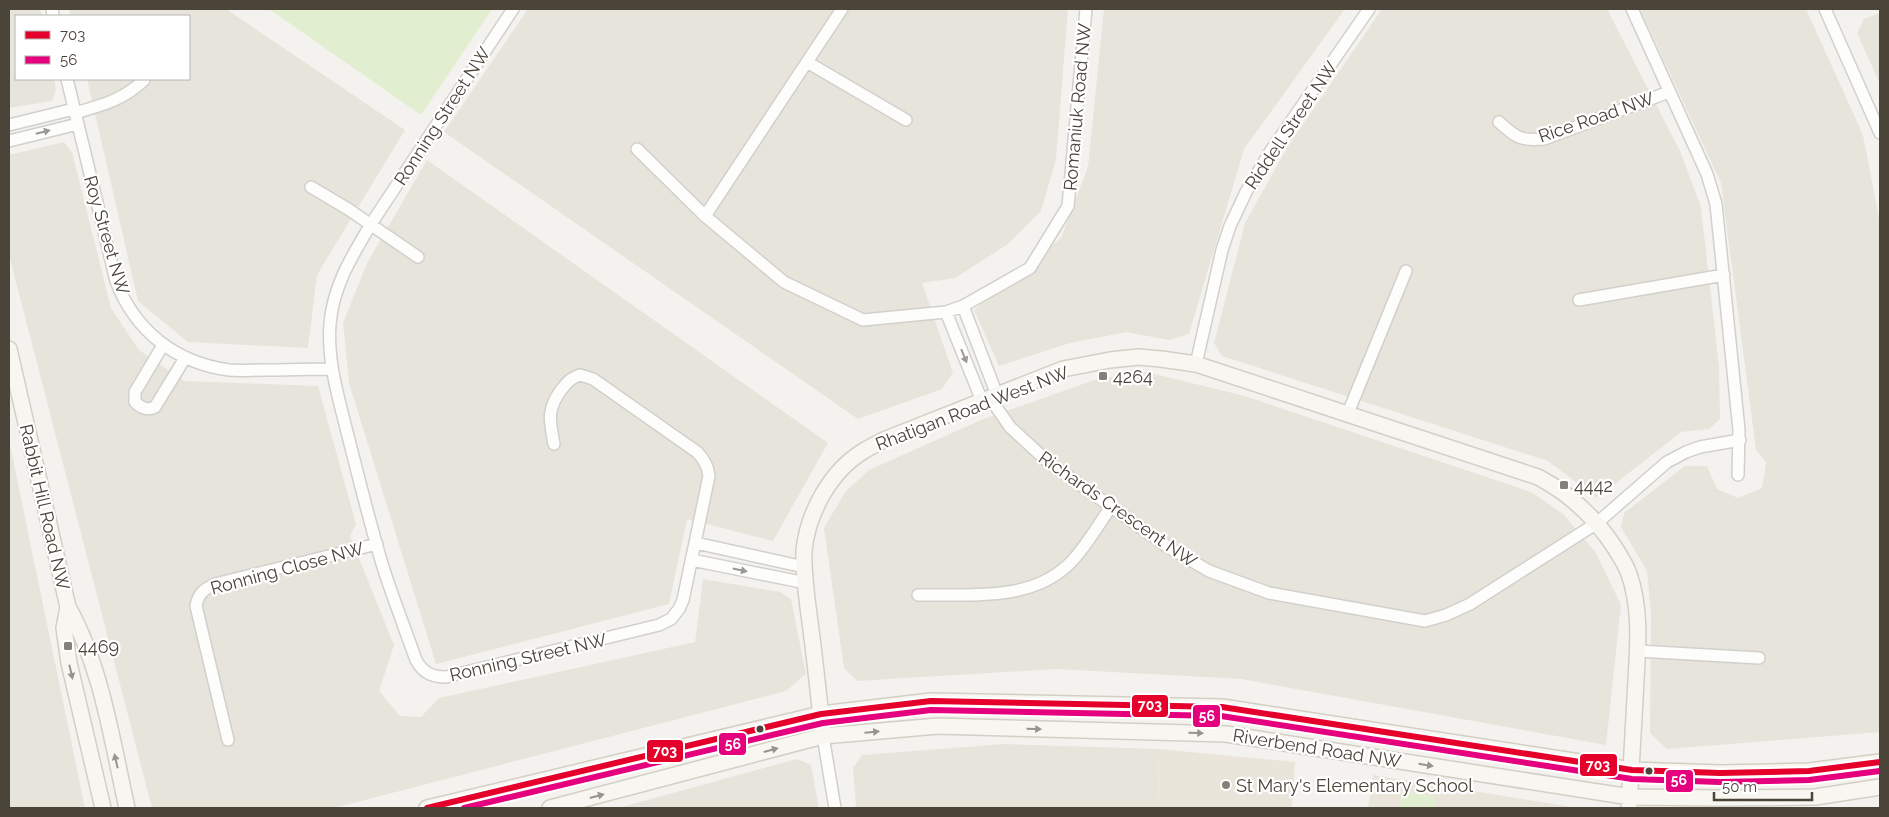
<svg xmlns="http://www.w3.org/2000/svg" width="1889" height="817" font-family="Raleway,sans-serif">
	<rect width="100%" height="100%" fill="#f4f2ee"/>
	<path fill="#e7e4dc" d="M 9,9 L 40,9 L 42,16 L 16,16 L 16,79 L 54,79 L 56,90 L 52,101 L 9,108 Z
		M 69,9 L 226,9 L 405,130 L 317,275 L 308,348 L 188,342 L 138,301 L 87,79 L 189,79 L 189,16 L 71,16 Z
		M 528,9 L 1068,9 L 1056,159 L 1041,211 L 1008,244 L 955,278 L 922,283 L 953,373 L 942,389 L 858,419 L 444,132 Z
		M 1104,9 L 1345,9 L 1244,149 L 1189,334 L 1169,340 L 1126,332 L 1070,343 L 999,366 L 974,310 L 1061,238 L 1088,167 Z
		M 1382,9 L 1607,9 L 1680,151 L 1701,207 L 1719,367 L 1720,419 L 1709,429 L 1681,432 L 1597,498 L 1548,461 L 1222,356 L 1214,343 L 1245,223 L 1288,146 Z
		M 1640,9 L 1806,9 L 1863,135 L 1880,223 L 1880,732 L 1667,749 L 1650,733 L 1651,613 L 1647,571 L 1621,527 L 1624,513 L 1685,466 L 1707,466 L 1717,489 L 1738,498 L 1762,488 L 1766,462 L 1756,450 L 1721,183 Z
		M 1880,13 L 1880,84 L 1857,33 L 1864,19 Z
		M 64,142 L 72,152 L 111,308 L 139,350 L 184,381 L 318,386 L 356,524 L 350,536 L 394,645 L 379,691 L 400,716 L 421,717 L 439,698 L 695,642 L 703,579 L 780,592 L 791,599 L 806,674 L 786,691 L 334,808 L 152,808 L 9,255 L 9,155 Z
		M 427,160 L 828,443 L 773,541 L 687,519 L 669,604 L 436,664 L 349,383 L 343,323 L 367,263 Z
		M 1146,372 L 1245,396 L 1531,492 L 1563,514 L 1596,553 L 1621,605 L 1606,745 L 1241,679 L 1057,669 L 857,681 L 844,668 L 824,528 L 845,492 L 869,470 L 981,420 L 1097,379 Z
		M 9,440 L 85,808 L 9,808 Z
		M 1004,744 L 1159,749 L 1158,808 L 856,808 L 853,768 L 862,755 Z
		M 797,759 L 811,765 L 819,808 L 618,808 Z"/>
	<path fill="#eae5da" d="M 1159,749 L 1295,762 L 1292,807 L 1299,808 L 1158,808 Z
		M 1373,775 L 1579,808 L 1368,808 Z"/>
	<path fill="#e1eecf" d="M 269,9 L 492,9 L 421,115 Z
		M 1401,791 L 1435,796 L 1434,808 L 1399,808 Z"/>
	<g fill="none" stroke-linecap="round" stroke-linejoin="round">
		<defs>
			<path id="street" d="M 52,9 L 53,16
				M 513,9 L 371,224 C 352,256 333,286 330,324 C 327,362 339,399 348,436 C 359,479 370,524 383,567 C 393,598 405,629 416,660 C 423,673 432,677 446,677 L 659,625 L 671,619 L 679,609 L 683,600 L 709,476 C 708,466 704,459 697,452 L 593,379 L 580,375 C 570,378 567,383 561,390 C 546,411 550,421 554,444
				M 842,9 L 705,216 L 784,282 L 863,320 L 946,312 L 963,306 L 1030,268 L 1068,206 L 1086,9
				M 1632,9 L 1707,174 L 1716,204 L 1739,430 L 1738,475
				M 1825,9 L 1880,133
				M 807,62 L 906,120
				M 67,79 L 116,281 C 135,331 176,363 229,370 C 240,371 252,370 263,370 C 286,370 309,369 332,369
				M 75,113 C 103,105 123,100 144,80
				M 1499,122 C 1516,138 1521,141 1544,139 L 1669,92
				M 9,125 L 74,109
				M 9,141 L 78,124
				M 637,149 L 705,216
				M 311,187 L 348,209 L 418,257
				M 1579,300 L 1724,275
				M 963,306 L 997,395
				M 946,312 L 982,401
				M 163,345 L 135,392 L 135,402 C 141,408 147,411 155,407 L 185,358
				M 1196,364 L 1222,250 L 1230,226 L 1246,192 L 1270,152 L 1369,9
				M 990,398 L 1010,427 L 1048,462 L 1168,547 L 1209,571 L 1269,593 L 1425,621 L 1446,615 L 1470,604 L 1597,523 L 1667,462 L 1686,452 L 1700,447 L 1740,440
				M 1348,413 L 1406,271
				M 696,543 L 804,567
				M 692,560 L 806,583
				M 918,595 C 968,594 1029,602 1068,565 C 1085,549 1097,526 1111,507
				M 1638,651 L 1759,658
				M 823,736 L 835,808
				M 228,740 L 196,606 C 198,594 204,589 215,584 L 377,544"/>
			<path id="secondary" d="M 9,349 L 68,607 C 102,668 112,741 127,808
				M 68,607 L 64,628 L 69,663 L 103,808
				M 823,736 C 819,698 815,660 810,622 C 807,599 803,574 804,550 C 808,513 830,472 862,452 C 870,447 878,443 886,439 L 1063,369 L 1110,360 L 1138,357 L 1161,359 L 1196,364 L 1538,477 C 1570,494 1595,517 1615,548 C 1620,556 1626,565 1629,574 C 1641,608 1638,645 1636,680 C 1634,722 1631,765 1629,808
				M 427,808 L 821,714 L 931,701 L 1222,707 L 1632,770 L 1720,773 L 1809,771 L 1880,762
				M 550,808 L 823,736 L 938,726 L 1226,734 L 1630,797 L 1722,798 L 1815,797 L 1880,787"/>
		</defs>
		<use href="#street" stroke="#d2d0cb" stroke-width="14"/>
		<use href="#secondary" stroke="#d3cfc5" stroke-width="18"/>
		<use href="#street" stroke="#fdfdfc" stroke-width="11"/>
		<use href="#secondary" stroke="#f7f6f1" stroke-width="15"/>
		<defs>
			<path id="bus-1" d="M 427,808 L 821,714 L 931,701 L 1222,707 L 1632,770 L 1720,773 L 1809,771 L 1880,762"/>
			<path id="bus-2" d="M 464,808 L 823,723 L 931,710 L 1221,716 L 1632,779 L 1720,782 L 1809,780 L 1880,771"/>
		</defs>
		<use href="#bus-1" stroke="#fff" stroke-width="10"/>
		<use href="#bus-2" stroke="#fff" stroke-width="10"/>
		<use href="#bus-1" stroke="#e4002b" stroke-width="6"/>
		<use href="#bus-2" stroke="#e5007d" stroke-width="6"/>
	</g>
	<defs><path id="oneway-solid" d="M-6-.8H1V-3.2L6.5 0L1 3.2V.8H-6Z" transform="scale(1.25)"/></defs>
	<g fill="#9b9791">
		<use href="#oneway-solid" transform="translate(43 132) rotate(-14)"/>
		<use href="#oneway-solid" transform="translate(964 356) rotate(68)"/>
		<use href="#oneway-solid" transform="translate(740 570) rotate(12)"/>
	</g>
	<g fill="#98948c">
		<use href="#oneway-solid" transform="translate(71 672) rotate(77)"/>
		<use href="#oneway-solid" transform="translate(1034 729) rotate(2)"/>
		<use href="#oneway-solid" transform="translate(872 732) rotate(-5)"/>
		<use href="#oneway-solid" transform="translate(1196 733) rotate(2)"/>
		<use href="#oneway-solid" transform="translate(771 750) rotate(-15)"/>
		<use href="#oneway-solid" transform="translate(116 761) rotate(-103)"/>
		<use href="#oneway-solid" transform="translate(1426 765) rotate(9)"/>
		<use href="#oneway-solid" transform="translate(597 796) rotate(-15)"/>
	</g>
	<g fill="#868178" stroke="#fff" stroke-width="2">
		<rect x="1098" y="371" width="10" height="10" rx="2.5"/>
		<rect x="1559" y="480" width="10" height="10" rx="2.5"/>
		<rect x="63" y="641" width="10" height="10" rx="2.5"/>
		<circle cx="1226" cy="785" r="5"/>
	</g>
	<g fill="#4b4439" stroke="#fff" stroke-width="2">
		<circle cx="760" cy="729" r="4.5"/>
		<circle cx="1649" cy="771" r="4.5"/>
	</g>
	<g text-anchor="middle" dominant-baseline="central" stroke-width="4.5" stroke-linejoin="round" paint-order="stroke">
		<g font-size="18" fill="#4b4439" stroke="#fff">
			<text transform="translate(1077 107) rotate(-85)">Romaniuk Road NW</text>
			<text transform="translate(442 116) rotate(-57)">Ronning Street NW</text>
			<text transform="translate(1596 117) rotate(-19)">Rice Road NW</text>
			<text transform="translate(1291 125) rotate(-56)">Riddell Street NW</text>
			<text transform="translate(107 235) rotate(74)">Roy Street NW</text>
			<text transform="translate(972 408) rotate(-21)">Rhatigan Road West NW</text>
			<text transform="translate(45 507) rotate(77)">Rabbit Hill Road NW</text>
			<text transform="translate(1118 509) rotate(35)">Richards Crescent NW</text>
			<text transform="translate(287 568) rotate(-15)">Ronning Close NW</text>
			<text transform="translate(528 657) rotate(-13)">Ronning Street NW</text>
			<text transform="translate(1317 748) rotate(9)">Riverbend Road NW</text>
		</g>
		<g font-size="18" fill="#4b4439" stroke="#fff" text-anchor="start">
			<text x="1113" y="376">4264</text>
			<text x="1574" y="485">4442</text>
			<text x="78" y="646">4469</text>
			<text x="1236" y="785">St Mary's Elementary School</text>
		</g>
	</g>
	<g stroke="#fff" stroke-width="2">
		<rect x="1131" y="694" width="38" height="24" rx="5" fill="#e4002b"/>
		<rect x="1192" y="704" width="29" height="24" rx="5" fill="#e5007d"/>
		<rect x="718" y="732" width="29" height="24" rx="5" fill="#e5007d"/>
		<rect x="646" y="739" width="38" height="24" rx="5" fill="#e4002b"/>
		<rect x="1579" y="753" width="39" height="24" rx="5" fill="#e4002b"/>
		<rect x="1665" y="769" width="29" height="24" rx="5" fill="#e5007d"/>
	</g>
	<g font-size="14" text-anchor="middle" font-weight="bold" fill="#fff">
		<text x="1150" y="710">703</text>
		<text x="1207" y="721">56</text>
		<text x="733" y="749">56</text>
		<text x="665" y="756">703</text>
		<text x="1598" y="770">703</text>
		<text x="1679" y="785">56</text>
	</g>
	<rect width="1889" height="817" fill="none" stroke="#4b4439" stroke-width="20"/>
	<rect x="15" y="15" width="175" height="65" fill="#ffffff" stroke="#b7b4b0"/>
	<rect x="25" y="31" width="25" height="8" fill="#e4002b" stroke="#b7b4b0"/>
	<text x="60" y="40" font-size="15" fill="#4b4439">703</text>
	<rect x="25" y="56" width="25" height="8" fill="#e5007d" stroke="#b7b4b0"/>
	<text x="60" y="65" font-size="15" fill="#4b4439">56</text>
	<path d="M1714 792v8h98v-8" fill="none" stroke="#4b4439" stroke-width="2.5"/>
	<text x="1722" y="792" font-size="15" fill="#4b4439" stroke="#ffffff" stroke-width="4" paint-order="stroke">50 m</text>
</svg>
